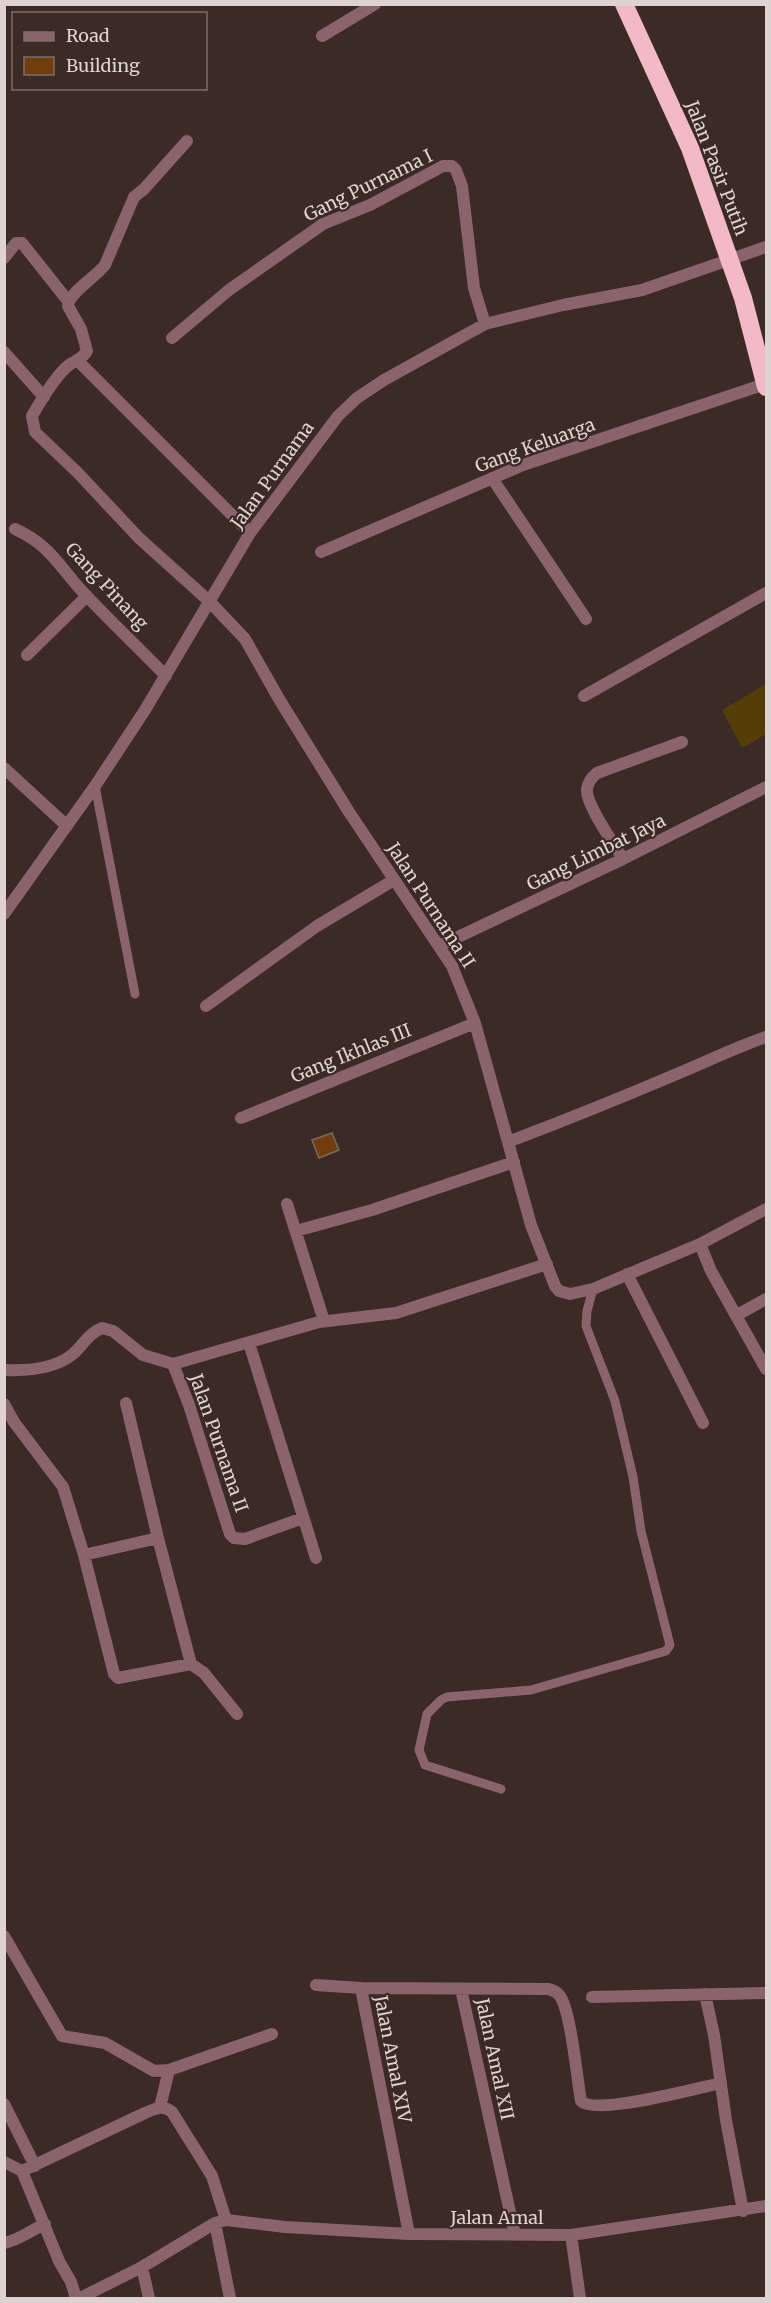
<svg xmlns="http://www.w3.org/2000/svg" width="771" height="2303" font-family="Merriweather,serif">
	<rect width="100%" height="100%" fill="#3b2a26"/>
	<path fill="#543d07" d="M 766,684 L 766,734 L 742,748 L 722,710 Z"/>
	<path fill="#703d0d" stroke="#7b6b5f" stroke-width="1.5" d="M 332,1133 L 339,1150 L 319,1158 L 312,1140 Z"/>
	<g fill="none" stroke-linecap="round" stroke-linejoin="round">
		<path stroke="#8b646b" stroke-width="9" d="M 95,786 L 135,994
			M 501,1789 L 425,1765 L 419,1750 L 427,1714 L 441,1700 L 447,1697 L 531,1690 L 666,1651 L 670,1645 L 641,1531 L 633,1477 L 615,1401 L 586,1326 L 587,1311 L 593,1289"/>
		<path stroke="#8b646b" stroke-width="12" d="M 322,36 L 375,4
			M 187,141 L 144,189 L 134,197 L 105,265 C 96,277 68,293 68,306 L 81,329 L 87,351 C 82,359 76,360 69,365 C 56,375 40,402 32,416 L 35,432 L 78,473 L 139,538 L 209,601 L 245,639 L 279,699 L 349,812 L 452,966 L 475,1023 L 531,1225 L 555,1286 L 559,1291 L 570,1294 L 593,1289 L 700,1244 L 766,1209
			M 4,258 L 16,243 L 22,243 L 68,301
			M 172,338 L 229,290 L 323,224 L 370,205 L 443,166 L 452,166 L 456,170 L 462,186 L 474,288 L 485,324
			M 4,352 L 44,397
			M 78,361 L 250,533
			M 492,478 L 586,619
			M 15,529 C 50,545 58,565 82,591 C 109,620 138,647 166,676
			M 321,552 L 523,465 L 765,384
			M 27,655 L 87,596
			M 584,696 L 766,593
			M 4,768 L 67,826
			M 623,859 C 615,845 585,804 587,789 C 588,782 592,777 597,773 L 682,742
			M 4,914 L 95,786 L 145,710 L 250,533 L 338,416 L 357,398 L 384,380 L 485,324 L 563,305 L 642,290 L 766,247
			M 439,946 L 623,859 L 766,787
			M 206,1006 L 317,926 L 394,880
			M 241,1118 L 475,1023
			M 508,1142 C 563,1121 618,1099 672,1076 C 704,1063 734,1048 766,1037
			M 287,1204 L 324,1321
			M 296,1231 L 372,1210 L 514,1162
			M 700,1244 L 711,1271 L 766,1369
			M 627,1274 L 703,1423
			M 737,1315 L 766,1299
			M 249,1343 L 316,1558
			M 4,1370 C 27,1371 55,1369 73,1354 C 83,1345 89,1333 102,1328 L 113,1331 L 143,1355 L 173,1364
			M 4,1404 L 14,1422 L 63,1487 L 84,1555 L 114,1674 L 118,1678 L 191,1664 L 204,1673 L 237,1714
			M 303,1518 L 245,1539 L 234,1538 L 230,1534 L 189,1405 L 173,1364 L 319,1322 L 396,1313 L 547,1264
			M 158,1538 L 191,1664
			M 84,1555 L 158,1538 L 126,1403
			M 4,1936 L 62,2036 L 105,2043 L 154,2071 L 169,2070 L 272,2034
			M 316,1985 L 361,1988
			M 461,1989 L 515,2235
			M 705,1994 L 714,2035 L 726,2120 L 743,2211
			M 592,1997 L 766,1993
			M 4,2104 L 35,2166
			M 160,2107 L 169,2070
			M 4,2162 L 22,2171 L 59,2261 L 71,2282 L 76,2298
			M 22,2171 L 145,2113 C 154,2109 163,2104 172,2112 L 212,2176 L 226,2220
			M 215,2223 L 230,2298
			M 409,2234 L 361,1988 L 548,1989 C 553,1990 557,1992 560,1996 C 571,2012 577,2079 581,2101 C 596,2116 697,2088 721,2083
			M 571,2235 L 580,2298
			M 4,2243 C 20,2240 31,2230 45,2224
			M 142,2267 L 149,2298
			M 80,2298 L 142,2267 L 215,2223 L 226,2220 L 285,2227 L 409,2234 L 571,2235 L 766,2206"/>
		<path stroke="#f3b9c4" stroke-width="18" d="M 624,4 L 690,148 L 743,298 L 766,387"/>
	</g>
	<g text-anchor="middle" dominant-baseline="central" stroke-width="4.5" stroke-linejoin="round" paint-order="stroke">
		<g font-size="18" fill="#dfd3d0" stroke="#3b2a26">
			<text transform="translate(717 168) rotate(69)">Jalan Pasir Putih</text>
			<text transform="translate(368 185) rotate(-26)">Gang Purnama I</text>
			<text transform="translate(535 445) rotate(-20)">Gang Keluarga</text>
			<text transform="translate(272 475) rotate(-54)">Jalan Purnama</text>
			<text transform="translate(107 586) rotate(47)">Gang Pinang</text>
			<text transform="translate(596 852) rotate(-26)">Gang Limbat Jaya</text>
			<text transform="translate(431 905) rotate(57)">Jalan Purnama II</text>
			<text transform="translate(351 1053) rotate(-22)">Gang Ikhlas III</text>
			<text transform="translate(219 1443) rotate(71)">Jalan Purnama II</text>
			<text transform="translate(393 2059) rotate(79)">Jalan Amal XIV</text>
			<text transform="translate(495 2059) rotate(78)">Jalan Amal XII</text>
			<text x="497" y="2217">Jalan Amal</text>
		</g>
	</g>
	<rect width="771" height="2303" fill="none" stroke="#dfd3d0" stroke-width="12"/>
	<rect x="12" y="12" width="195" height="78" fill="#3b2a26" stroke="#7d6e6a" stroke-width="1.5"/>
	<rect x="24" y="32" width="30" height="9" fill="#8b646b" stroke="#7d6e6a" stroke-width="1.5"/>
	<text x="66" y="42" font-size="18" fill="#dfd3d0">Road</text>
	<rect x="24" y="57" width="30" height="18" fill="#703d0d" stroke="#7d6e6a" stroke-width="1.5"/>
	<text x="66" y="72" font-size="18" fill="#dfd3d0">Building</text>
</svg>
